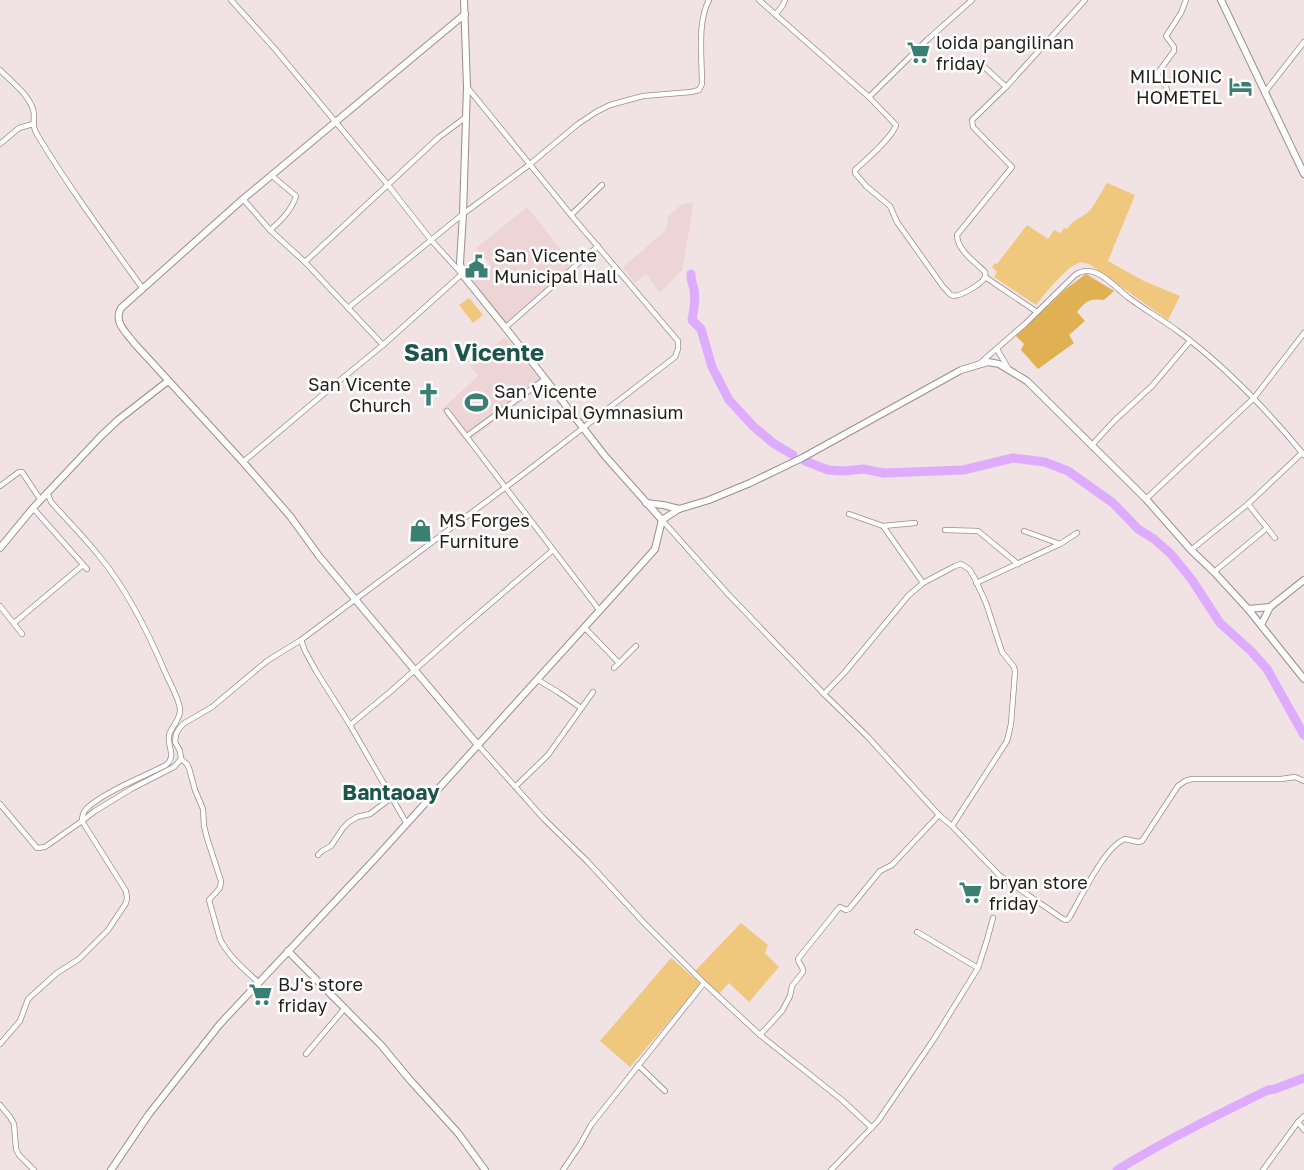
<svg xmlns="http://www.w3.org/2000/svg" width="1304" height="1170" font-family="'Golos Text',sans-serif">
  <rect width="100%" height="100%" fill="#f1e3e3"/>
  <!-- built -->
  <g fill="#edd5d6">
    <polygon points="693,202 690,226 682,270 660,293 646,274 635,283 623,267 666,230 668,216 672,212 681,205"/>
    <polygon points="527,207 573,265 505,324 473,282 491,266 476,248"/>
    <polygon points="505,337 544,384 466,443 441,410 478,376 470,366"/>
  </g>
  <!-- green -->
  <g fill="#f0c87d">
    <path d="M1107 183 1135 195 1108 261 1144 281 1180 296 1168 320 1089 264C1085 263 1082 262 1079 263 1068 265 1044 295 1036 305L994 277 997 272 992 267 995 263 997 264 1027 225 1048 239 1054 230 1061 233 1064 228 1067 229C1074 219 1079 219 1087 213 1094 208 1102 190 1107 183Z"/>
    <polygon points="469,298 483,315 473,323 459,305"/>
    <polygon points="741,923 768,945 765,953 779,967 749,1002 729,983 719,994 695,971"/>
    <polygon points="671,958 701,984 630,1067 600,1041"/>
  </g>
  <!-- forest -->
  <path fill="#e0b152" d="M1086 274 1114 291 1104 300C1089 298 1086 301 1077 312L1085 321 1069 335 1074 343 1038 369 1021 350 1024 344 1016 336 1067 288Z"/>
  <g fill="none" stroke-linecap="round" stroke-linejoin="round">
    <!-- river -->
    <g stroke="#deacfe" stroke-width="9">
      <path d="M691 274C691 282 692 282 694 289 696 299 694 310 692 320L701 329 712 367 729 400 754 427 773 443 793 455"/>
      <polyline points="805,461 828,470 845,471 863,469 884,473 963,470 1013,458 1045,462 1068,471 1113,503 1138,529 1154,539 1171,554 1192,580 1220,623 1251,651 1267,669 1304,735"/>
      <path d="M1117 1170C1166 1140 1217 1115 1268 1090L1275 1089 1304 1078"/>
    </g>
    <defs>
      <g id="street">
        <polyline points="231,0 275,49 388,185 431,240 462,274 383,345 333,386 243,462"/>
        <path d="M759 0 869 97 896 125C892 138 866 160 855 170V173L866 186 890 206 897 222 944 288C946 289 950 295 951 295 958 299 983 283 985 277 986 276 985 274 985 272 975 262 957 250 957 235L1012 167 973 127 972 120 1006 87 1085 0"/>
        <polyline points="776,14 783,5 785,0"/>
        <polyline points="979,62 1006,87"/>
        <path d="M0 70C11 81 28 94 33 109 36 119 30 124 38 136 70 189 107 239 143 289"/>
        <polyline points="1265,92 1304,42"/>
        <polyline points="869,97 927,40 972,0"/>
        <path d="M1165 101C1171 81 1162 88 1157 74L1174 51V47L1166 36 1181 13 1186 0"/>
        <polyline points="0,144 19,128 33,124"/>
        <polyline points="243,199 270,230 305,262 383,345"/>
        <polyline points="571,215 602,185"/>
        <path d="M270 230C281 221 292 210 296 196L271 175"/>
        <polyline points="305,262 438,138 466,117"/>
        <polyline points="985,277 1037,312"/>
        <path d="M348 308 463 214 529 165 578 124 596 112 610 105 643 96 691 92 699 90 702 84C702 58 697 22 709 0"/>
        <polyline points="505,328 598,246"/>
        <polyline points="997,349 1008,368"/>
        <path d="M979 364 1025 324 1075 275C1095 261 1114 287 1129 298 1145 310 1163 320 1179 332 1226 367 1267 410 1304 455"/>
        <polyline points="447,411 600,611"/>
        <polyline points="467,436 545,379"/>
        <polyline points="1092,445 1115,420 1152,386 1190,341"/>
        <polyline points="0,486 19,472 22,472 40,499"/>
        <path d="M47 492 51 502C67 520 85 538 100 557 128 591 148 632 165 672 169 682 180 700 180 710 180 720 172 726 169 735 167 747 177 756 166 765 143 777 106 791 87 808 83 812 82 816 82 821"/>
        <polyline points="1146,499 1254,398 1304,333"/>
        <polyline points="1248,504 1275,538"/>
        <polyline points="33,508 87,569"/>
        <polyline points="849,514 883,526 915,523"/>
        <path d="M662 520 728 594 824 694 867 736 939 815 952 826 999 875 1063 919 1067 920 1069 918C1081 898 1104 847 1125 839L1138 842 1142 841 1178 786 1185 781 1192 779H1281L1295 777 1304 781"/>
        <polyline points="883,526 923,583"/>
        <polyline points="945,530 978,531 1018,564"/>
        <polyline points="1024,531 1060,544"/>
        <polyline points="1191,550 1248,504 1302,453"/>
        <polyline points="1214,572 1267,528"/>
        <polyline points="976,583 1060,544 1077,533"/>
        <polyline points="0,606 22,634"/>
        <polyline points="14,623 83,565"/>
        <polyline points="585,628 619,663"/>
        <polyline points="301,640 305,651 316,671 350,725 407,824"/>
        <polyline points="614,668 636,646"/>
        <polyline points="538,680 558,692 581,708"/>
        <polyline points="824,694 845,672 908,596 923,583 955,566 961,564 969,569 974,577 986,603 1002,652 1014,667 1015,672 1011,724 1007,741 952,826"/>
        <polyline points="350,725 390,692 462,628 553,550"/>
        <polyline points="478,745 544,819 587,861 645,924 704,983 760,1035 842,1100 872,1128"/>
        <path d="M181 759 187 764 189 768 195 790 203 809 204 826 207 838 221 881 220 888 209 900 220 939C228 956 245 970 258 982"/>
        <polyline points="516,786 548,755 593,692"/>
        <polyline points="0,804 37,848 45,847 82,821 126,891 127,898 126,903 108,930 79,959 57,973 28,999 20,1021 0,1044"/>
        <polyline points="82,821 95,811 131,789 174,767 181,759 180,751 175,742 176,734 179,729 183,724 212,707 267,661 301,640 526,472 675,357 678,349 678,341 571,215 467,87"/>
        <polyline points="318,855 322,851 331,846 343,828 349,822 357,817 370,814 391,798"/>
        <polyline points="917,932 978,968"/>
        <path d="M760 1035 782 1011 790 996 792 986 803 972C804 966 798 964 798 959L838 909 840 907 846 910 849 909 880 871 892 865 939 815"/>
        <polyline points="306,1054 345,1008"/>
        <polyline points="638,1065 665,1091"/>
        <polyline points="0,1105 10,1117 14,1124 16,1149 19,1155 34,1170"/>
        <polyline points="1298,1122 1304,1130"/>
        <polyline points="563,1170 580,1145 591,1125 704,983"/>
        <polyline points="831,1170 878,1121 934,1039 978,968 987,940 993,918"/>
        <polyline points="1263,1170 1298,1122 1304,1116"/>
      </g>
      <g id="secondary">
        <polyline points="464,0 467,87 463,214 460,263 462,274 508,331 605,456 662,520"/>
        <polyline points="1221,0 1304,174"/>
        <path d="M465 14 243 199 121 308C113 322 126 332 134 343L243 462 290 516 319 556 380 629 478 745"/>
        <polyline points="646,503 663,505 679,509"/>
        <polyline points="0,548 33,508 101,436 118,420 168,381"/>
        <polyline points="1248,609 1270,607"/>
        <polyline points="1261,625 1270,607 1304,580"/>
        <polyline points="288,951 381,1045 410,1080 458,1133 485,1170"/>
        <polyline points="111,1170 149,1114 220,1024 373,861 648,557 655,549 662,520 679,509 709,500 750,483 802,458 961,370 988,362 999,364 1027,381 1146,499 1191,550 1214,572 1248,609 1304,679"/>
      </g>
    </defs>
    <!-- street casing -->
    <use href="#street" stroke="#9b8d8e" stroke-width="6"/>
    <!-- secondary casing -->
    <use href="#secondary" stroke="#9b8d8e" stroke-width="8"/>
    <!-- street -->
    <use href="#street" stroke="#fff" stroke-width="4.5"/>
    <!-- secondary -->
    <use href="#secondary" stroke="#fff" stroke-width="6"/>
  </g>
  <!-- icons -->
  <defs>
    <symbol id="supermarket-bare" viewBox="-9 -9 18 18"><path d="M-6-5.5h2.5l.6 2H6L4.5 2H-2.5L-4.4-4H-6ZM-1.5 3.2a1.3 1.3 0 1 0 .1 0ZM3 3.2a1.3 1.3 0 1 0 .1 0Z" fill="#3b7f73" stroke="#fff" stroke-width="2.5" paint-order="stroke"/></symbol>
    <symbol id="hotel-bare" viewBox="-9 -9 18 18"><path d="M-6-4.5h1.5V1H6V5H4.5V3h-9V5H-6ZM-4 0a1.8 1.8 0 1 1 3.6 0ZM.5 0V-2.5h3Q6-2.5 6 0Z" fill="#3b7f73" stroke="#fff" stroke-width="2.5" paint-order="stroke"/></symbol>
    <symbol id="civic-bare" viewBox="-9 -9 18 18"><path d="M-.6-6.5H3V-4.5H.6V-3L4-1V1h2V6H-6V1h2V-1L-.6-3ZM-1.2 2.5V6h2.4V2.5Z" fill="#3b7f73" stroke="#fff" stroke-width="2.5" paint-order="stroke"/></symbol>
    <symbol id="church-bare" viewBox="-9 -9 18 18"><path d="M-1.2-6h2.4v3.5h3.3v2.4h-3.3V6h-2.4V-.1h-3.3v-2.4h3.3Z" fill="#3b7f73" stroke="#fff" stroke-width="2.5" paint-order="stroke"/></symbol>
    <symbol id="stadium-bare" viewBox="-9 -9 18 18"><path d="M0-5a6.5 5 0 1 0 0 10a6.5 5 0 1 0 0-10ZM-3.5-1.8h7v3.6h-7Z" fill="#3b7f73" stroke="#fff" stroke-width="2.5" paint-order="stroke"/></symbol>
    <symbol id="shop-bare" viewBox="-9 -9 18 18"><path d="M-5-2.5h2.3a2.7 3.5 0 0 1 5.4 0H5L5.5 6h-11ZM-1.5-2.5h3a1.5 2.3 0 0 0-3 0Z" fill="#3b7f73" stroke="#fff" stroke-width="2.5" paint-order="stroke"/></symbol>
  </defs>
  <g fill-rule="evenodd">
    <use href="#supermarket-bare" x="902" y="36" width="33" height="33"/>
    <use href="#hotel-bare" x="1224" y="70" width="33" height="33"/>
    <use href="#civic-bare" x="460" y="250" width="33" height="33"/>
    <use href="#church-bare" x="412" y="378" width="33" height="33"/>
    <use href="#stadium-bare" x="460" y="386" width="33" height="33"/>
    <use href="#shop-bare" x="404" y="514" width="33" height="33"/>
    <use href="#supermarket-bare" x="954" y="876" width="33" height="33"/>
    <use href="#supermarket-bare" x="244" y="978" width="33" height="33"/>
  </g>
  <g text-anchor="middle" stroke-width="5" stroke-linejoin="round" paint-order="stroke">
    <!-- poi labels -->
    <g font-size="18" fill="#231e1e" stroke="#fff" text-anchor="start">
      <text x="936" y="49">loida pangilinan<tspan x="936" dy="21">friday</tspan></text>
      <text x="1222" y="83" text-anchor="end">MILLIONIC<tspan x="1222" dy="21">HOMETEL</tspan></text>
      <text x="494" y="262">San Vicente<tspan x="494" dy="21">Municipal Hall</tspan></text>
      <text x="411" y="391" text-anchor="end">San Vicente<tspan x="411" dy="21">Church</tspan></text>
      <text x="494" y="398">San Vicente<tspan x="494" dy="21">Municipal Gymnasium</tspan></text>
      <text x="439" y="527">MS Forges<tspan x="439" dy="21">Furniture</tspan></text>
      <text x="989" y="889">bryan store<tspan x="989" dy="21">friday</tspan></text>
      <text x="278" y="991">BJ's store<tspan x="278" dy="21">friday</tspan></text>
    </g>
    <!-- quarter labels -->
    <g font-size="21" font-weight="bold" fill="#1d554b" stroke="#fff">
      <text x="391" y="800">Bantaoay</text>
    </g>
    <!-- district labels -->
    <g font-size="24" font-weight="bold" fill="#1d554b" stroke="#fff">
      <text x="474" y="361">San Vicente</text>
    </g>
  </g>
</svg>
